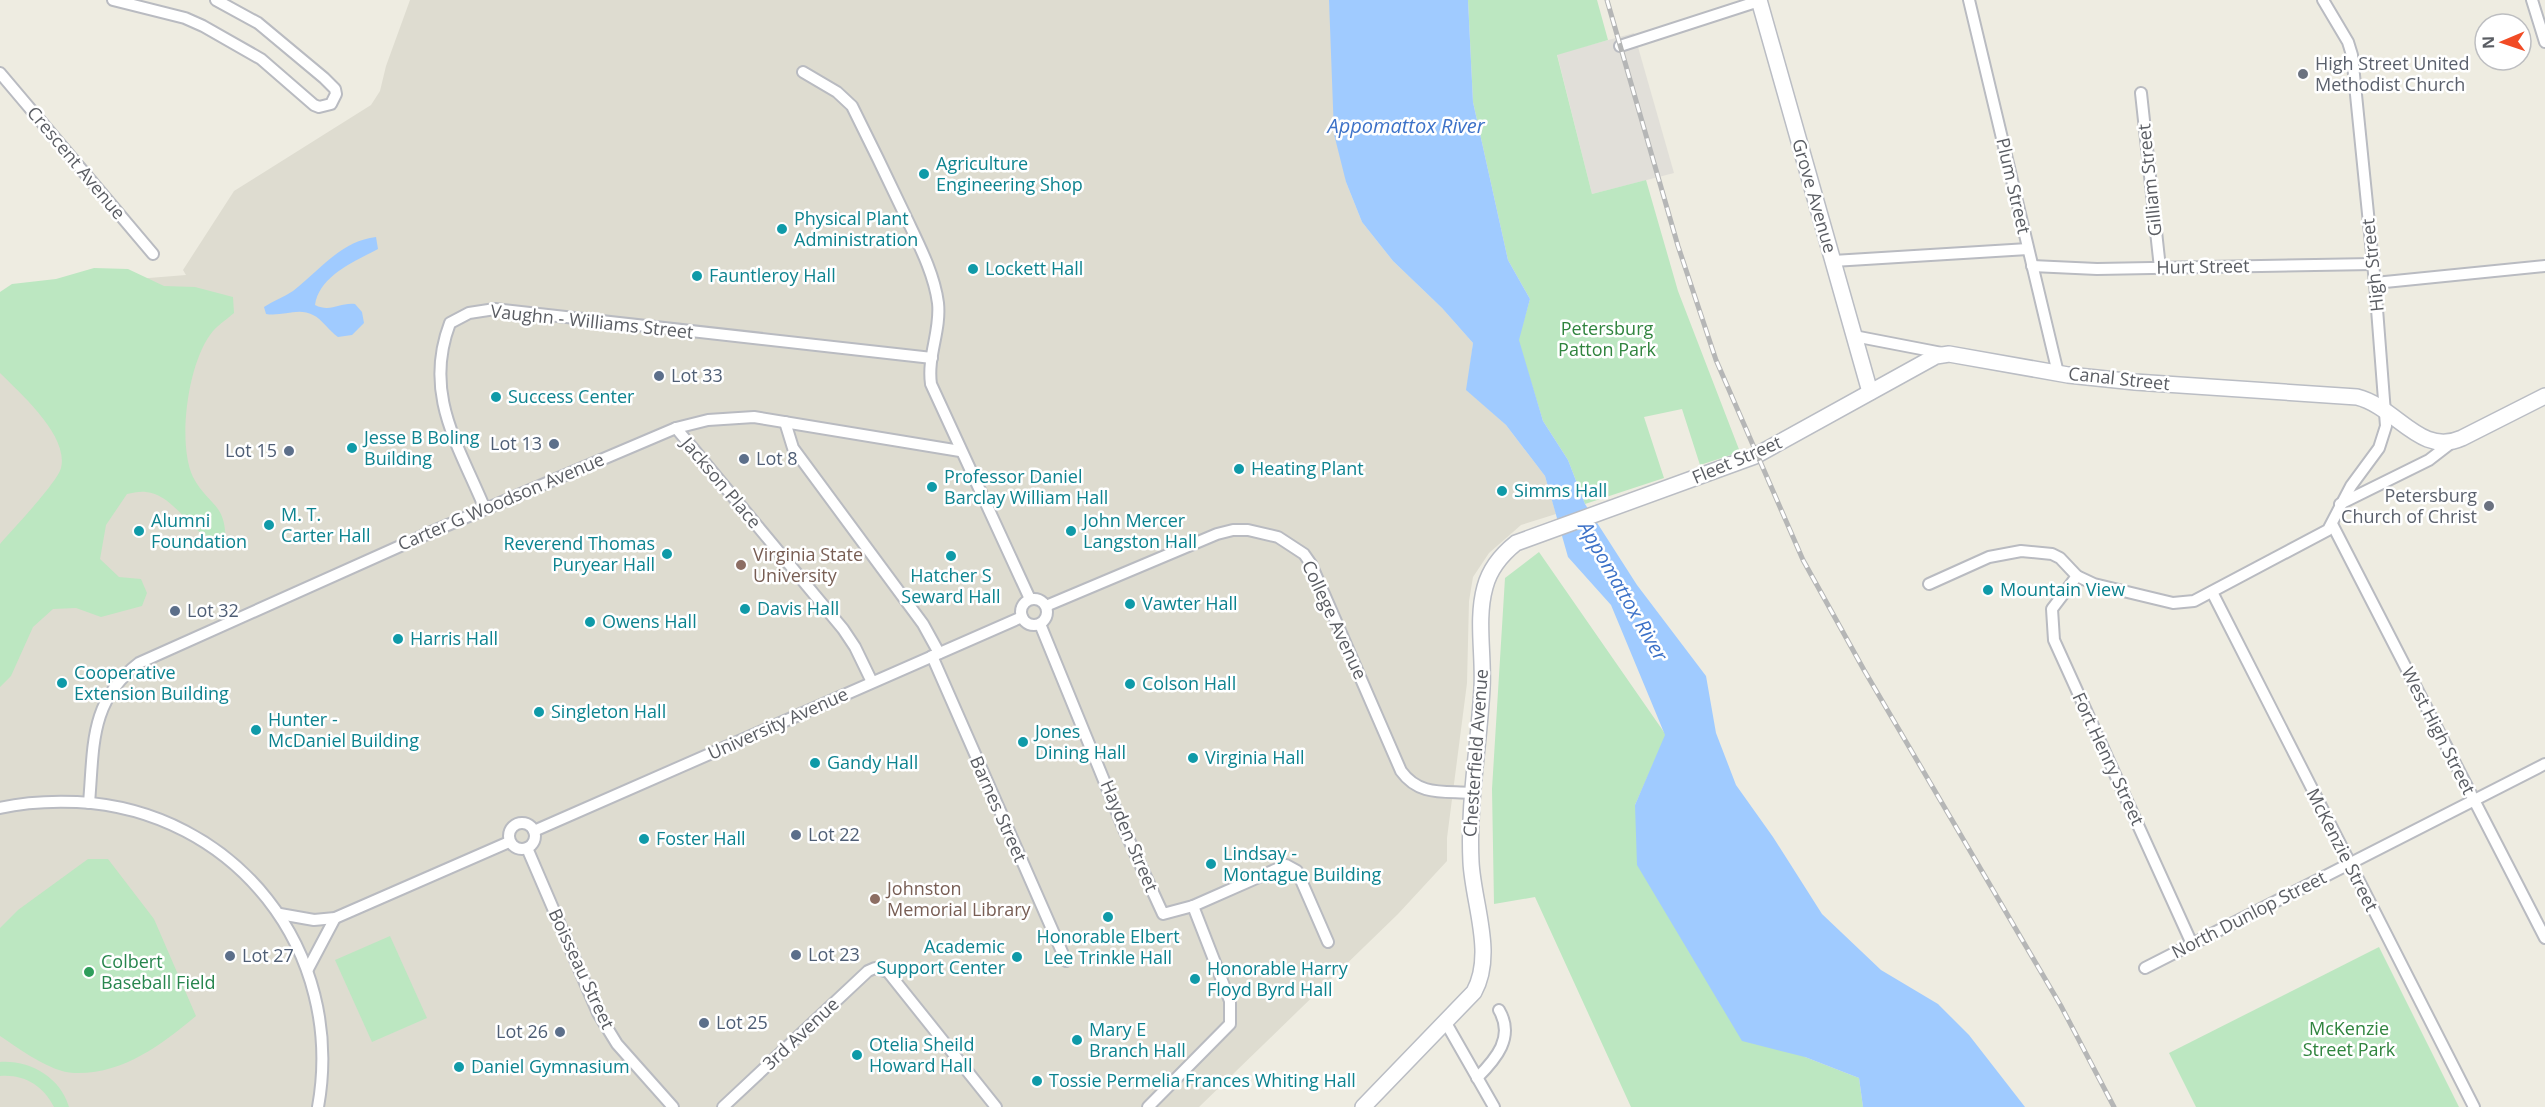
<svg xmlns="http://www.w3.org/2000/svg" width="2545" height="1107" font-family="'Open Sans',sans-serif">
  <rect width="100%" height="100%" fill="#eeece1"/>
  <!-- industrial -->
  <polygon fill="#e1dfd9" points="1634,33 1674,173 1592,194 1557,54"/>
  <!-- education -->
  <polygon fill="#dedcd0" points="410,0 1329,0 1346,182 1362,222 1393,261 1442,308 1473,343 1467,390 1506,425 1545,476 1556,514 1521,525 1489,553 1473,577 1469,601 1467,683 1447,838 1447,861 1398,914 1199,1107 0,1107 0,353 124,280 186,275 183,270 234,191 371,105 380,91 386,66"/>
  <!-- green -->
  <g fill="#bce7c1">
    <polygon points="1468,0 1597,0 1608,40 1557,55 1592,194 1646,180 1678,291 1740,452 1700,465 1682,409 1644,417 1664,478 1585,504 1568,460 1543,421 1518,340 1530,299 1508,260 1473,102"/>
    <path d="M94 268 128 269 164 286 195 287 233 297 234 313C226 320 216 326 210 335 188 365 177 443 193 477 208 506 228 503 225 545 193 540 177 495 146 492 140 491 133 493 127 494L106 525 100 559 119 577 141 579 147 593 142 606 101 617 76 608 53 609 33 627 11 676 0 687V544C12 530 57 483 61 468 69 436 21 394 0 373V292L12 284 56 279Z"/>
    <polygon points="1539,552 1666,735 1635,805 1805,1057 1859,1078 1863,1107 1631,1107 1535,897 1494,904 1492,789 1505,578"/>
    <path d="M88 859H108L154 919 196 1016C161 1045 122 1075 74 1073 50 1072 20 1049 0 1036V928L18 910Z"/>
    <polygon points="390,936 427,1018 372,1042 335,960"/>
    <polygon points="2379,947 2459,1107 2196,1107 2169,1053"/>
    <path d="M0 1062C30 1060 60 1077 69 1107H54C43 1086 25 1074 0 1076Z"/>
  </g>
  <!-- water -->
  <g fill="#a0cbff">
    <polygon points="1329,0 1468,0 1473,102 1508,260 1530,299 1519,340 1543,421 1568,460 1585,504 1637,585 1706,676 1716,733 1736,785 1773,837 1822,914 1881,970 1938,1004 1969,1035 2025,1107 1863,1107 1859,1078 1805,1057 1742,1041 1637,865 1635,805 1665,735 1611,605 1568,557 1545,476 1506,425 1466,390 1473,343 1442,308 1393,261 1362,222 1346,182 1334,134"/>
    <path d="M376 237 378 249C355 261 319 276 315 305 331 313 340 302 355 304L362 312 364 323 352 335 338 337C329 331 322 319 313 315 298 307 282 317 266 314L264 307C273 301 284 297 293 291 320 270 341 241 376 237Z"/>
  </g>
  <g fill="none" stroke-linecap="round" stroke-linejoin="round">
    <defs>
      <g id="street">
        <polyline points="113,0 185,18 203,26 261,59 314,105 319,107 331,104 336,94 335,89 324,78 258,23 216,0"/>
        <polyline points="1969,0 2058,373"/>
        <polyline points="2532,0 2545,42"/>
        <polyline points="1620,46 1759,1"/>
        <path d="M803 72 837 92 852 106C870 142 887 177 904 213 917 241 934 272 938 303 941 331 927 356 931 384L1030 599"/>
        <polyline points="0,73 153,254"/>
        <polyline points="2141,93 2160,268"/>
        <polyline points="1833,261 2028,249"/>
        <polyline points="2032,266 2097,269 2373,264"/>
        <polyline points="2375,283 2545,266"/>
        <polyline points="1854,336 1942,353"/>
        <polyline points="785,422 793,448 923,624 939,653"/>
        <polyline points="676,428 843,629 855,647 872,682"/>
        <polyline points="2340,504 2429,460 2451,443"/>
        <path d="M485 509C458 444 423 394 450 323L469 313 495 309 932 358"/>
        <polyline points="2332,524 2545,938"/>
        <polyline points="2077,576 2052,609 2054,640 2192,944"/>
        <polyline points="1929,584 1989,557 2021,551 2052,554 2060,558 2077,576 2094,584 2173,603 2194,601 2328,530 2351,486 2379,448 2386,426 2375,283 2352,55 2348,42 2323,0"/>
        <polyline points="2212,592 2474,1107"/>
        <circle cx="1034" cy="612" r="13"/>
        <path d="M1046 606 1217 534 1233 530H1248L1278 537 1304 554 1311 564 1401 771C1419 796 1443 791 1471 793"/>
        <polyline points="1040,624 1123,827 1163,914 1193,906 1286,865 1297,871 1328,942"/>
        <polyline points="932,656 1066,961"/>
        <path d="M89 803C94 746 89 701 139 663L436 530 676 428 708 420 754 417 960 451"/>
        <path d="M0 808C25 802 52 801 77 802 235 810 346 951 318 1107"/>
        <circle cx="522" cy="836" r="13"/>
        <polyline points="534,831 1022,617"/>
        <polyline points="527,848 598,1013 617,1044 673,1107"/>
        <polyline points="280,914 314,920 335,918 509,842"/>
        <polyline points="2145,968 2545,764"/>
        <polyline points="308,969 335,918"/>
        <polyline points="1446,1023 1494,1107"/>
        <path d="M1477 1078C1496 1059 1515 1037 1499 1010"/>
        <polyline points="723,1107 868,971 875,968 888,972 996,1107"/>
        <polyline points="1148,1107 1230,1024 1230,1001 1193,906"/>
      </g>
      <g id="secondary">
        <polyline points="1759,0 1870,392"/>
        <path d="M1363 1107 1474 992C1495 954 1473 903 1471 862 1468 803 1479 746 1482 688 1484 656 1476 619 1485 587 1490 568 1501 555 1516 543L1755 456 1936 356 1949 354 2068 375 2135 382 2357 397C2397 407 2420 457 2462 438L2545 396"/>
      </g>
    </defs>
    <!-- street casing -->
    <use href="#street" stroke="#b9bbc1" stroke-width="14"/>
    <!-- secondary casing -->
    <use href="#secondary" stroke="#babdc4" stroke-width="18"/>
    <!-- street -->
    <use href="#street" stroke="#fff" stroke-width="10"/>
    <!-- secondary -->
    <use href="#secondary" stroke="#fff" stroke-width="15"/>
    <defs>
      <polyline id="rail" points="1607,0 1678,246 1716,360 1803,560 1864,670 2061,1006 2114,1107"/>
    </defs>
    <!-- rail casing -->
    <use href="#rail" stroke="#b5b6b6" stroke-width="5"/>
    <!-- rail -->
    <use href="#rail" stroke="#fff" stroke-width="3" stroke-dasharray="9" stroke-linecap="butt"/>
  </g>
  <!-- markers -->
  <g fill="#6b7280" stroke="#fff" stroke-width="2">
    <circle cx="2303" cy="74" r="6"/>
    <circle cx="2489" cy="506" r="6"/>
  </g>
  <g fill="#0f9aa8" stroke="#fff" stroke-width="2">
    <circle cx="924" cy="174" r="6"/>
    <circle cx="782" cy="229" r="6"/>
    <circle cx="973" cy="269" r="6"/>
    <circle cx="697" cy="276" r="6"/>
    <circle cx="496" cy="397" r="6"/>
    <circle cx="352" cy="448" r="6"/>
    <circle cx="1239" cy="469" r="6"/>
    <circle cx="932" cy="487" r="6"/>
    <circle cx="1502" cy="491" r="6"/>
    <circle cx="269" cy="525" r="6"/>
    <circle cx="139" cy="531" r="6"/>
    <circle cx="1071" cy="531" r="6"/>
    <circle cx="667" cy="554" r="6"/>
    <circle cx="951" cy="556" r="6"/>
    <circle cx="1988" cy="590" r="6"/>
    <circle cx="1130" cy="604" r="6"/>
    <circle cx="745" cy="609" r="6"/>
    <circle cx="590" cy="622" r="6"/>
    <circle cx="398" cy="639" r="6"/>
    <circle cx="62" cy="683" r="6"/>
    <circle cx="1130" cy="684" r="6"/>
    <circle cx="539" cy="712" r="6"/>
    <circle cx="256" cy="730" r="6"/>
    <circle cx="1023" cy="742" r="6"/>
    <circle cx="1193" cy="758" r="6"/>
    <circle cx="815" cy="763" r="6"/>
    <circle cx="644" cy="839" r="6"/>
    <circle cx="1211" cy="864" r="6"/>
    <circle cx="1108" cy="917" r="6"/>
    <circle cx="1017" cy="957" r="6"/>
    <circle cx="1195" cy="979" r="6"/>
    <circle cx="1077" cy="1040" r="6"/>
    <circle cx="857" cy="1055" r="6"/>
    <circle cx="459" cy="1067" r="6"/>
    <circle cx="1037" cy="1081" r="6"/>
  </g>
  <g fill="#5c6f8a" stroke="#fff" stroke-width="2">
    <circle cx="659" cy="376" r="6"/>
    <circle cx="554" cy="444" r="6"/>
    <circle cx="289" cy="451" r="6"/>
    <circle cx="744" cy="459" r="6"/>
    <circle cx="175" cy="611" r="6"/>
    <circle cx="796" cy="835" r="6"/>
    <circle cx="796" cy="955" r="6"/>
    <circle cx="230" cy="956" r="6"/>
    <circle cx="704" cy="1023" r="6"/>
    <circle cx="560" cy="1032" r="6"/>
  </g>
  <g fill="#8d6e63" stroke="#fff" stroke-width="2">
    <circle cx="741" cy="565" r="6"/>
    <circle cx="875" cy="899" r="6"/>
  </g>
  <circle fill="#2e9e5b" stroke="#fff" stroke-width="2" cx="89" cy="972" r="6"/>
  <g text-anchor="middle" stroke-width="5" stroke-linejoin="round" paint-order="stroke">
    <!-- worship labels -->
    <g font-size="18" fill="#5b616d" stroke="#fff" text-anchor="start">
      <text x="2315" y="70">High Street United<tspan x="2315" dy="21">Methodist Church</tspan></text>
      <text x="2477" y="502" text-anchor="end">Petersburg<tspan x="2477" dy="21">Church of Christ</tspan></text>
    </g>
    <!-- street labels -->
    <g font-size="18" fill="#5a5d63" stroke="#fff">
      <text transform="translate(76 163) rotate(50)" y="6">Crescent Avenue</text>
      <text transform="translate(2150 180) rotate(-96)" y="6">Gilliam Street</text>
      <text transform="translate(2013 186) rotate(77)" y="6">Plum Street</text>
      <text transform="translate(1814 196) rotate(74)" y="6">Grove Avenue</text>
      <text transform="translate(2373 265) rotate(-96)" y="6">High Street</text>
      <text transform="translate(2203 267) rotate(-1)" y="6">Hurt Street</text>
      <text transform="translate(592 322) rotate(6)" y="6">Vaughn - Williams Street</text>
      <text transform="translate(2119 379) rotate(6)" y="6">Canal Street</text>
      <text transform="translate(1737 460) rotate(-23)" y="6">Fleet Street</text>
      <text transform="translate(721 483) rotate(50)" y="6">Jackson Place</text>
      <text transform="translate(501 502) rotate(-23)" y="6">Carter G Woodson Avenue</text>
      <text transform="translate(1334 620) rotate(65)" y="6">College Avenue</text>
      <text transform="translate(778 724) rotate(-24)" y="6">University Avenue</text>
      <text transform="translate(2438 731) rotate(63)" y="6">West High Street</text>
      <text transform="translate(1476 753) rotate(-86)" y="6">Chesterfield Avenue</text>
      <text transform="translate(2108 759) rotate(65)" y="6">Fort Henry Street</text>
      <text transform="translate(998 809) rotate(66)" y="6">Barnes Street</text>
      <text transform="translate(1129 836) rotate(67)" y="6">Hayden Street</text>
      <text transform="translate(2342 850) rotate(63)" y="6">McKenzie Street</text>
      <text transform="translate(2249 915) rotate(-27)" y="6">North Dunlop Street</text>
      <text transform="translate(581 969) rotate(65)" y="6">Boisseau Street</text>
      <text transform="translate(801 1034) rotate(-43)" y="6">3rd Avenue</text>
    </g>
    <!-- culture labels -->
    <g font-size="18" fill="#0d838f" stroke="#fff" text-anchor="start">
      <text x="936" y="170">Agriculture<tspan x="936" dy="21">Engineering Shop</tspan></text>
      <text x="794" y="225">Physical Plant<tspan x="794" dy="21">Administration</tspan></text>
      <text x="985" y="275">Lockett Hall</text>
      <text x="709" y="282">Fauntleroy Hall</text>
      <text x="508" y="403">Success Center</text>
      <text x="364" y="444">Jesse B Boling<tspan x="364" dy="21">Building</tspan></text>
      <text x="1251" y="475">Heating Plant</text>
      <text x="944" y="483">Professor Daniel<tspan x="944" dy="21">Barclay William Hall</tspan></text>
      <text x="1514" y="497">Simms Hall</text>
      <text x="281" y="521">M. T.<tspan x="281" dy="21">Carter Hall</tspan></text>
      <text x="151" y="527">Alumni<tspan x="151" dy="21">Foundation</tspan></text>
      <text x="1083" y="527">John Mercer<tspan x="1083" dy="21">Langston Hall</tspan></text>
      <text x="655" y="550" text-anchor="end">Reverend Thomas<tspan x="655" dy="21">Puryear Hall</tspan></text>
      <text x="951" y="582" text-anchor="middle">Hatcher S<tspan x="951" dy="21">Seward Hall</tspan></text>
      <text x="2000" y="596">Mountain View</text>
      <text x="1142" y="610">Vawter Hall</text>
      <text x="757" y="615">Davis Hall</text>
      <text x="602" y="628">Owens Hall</text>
      <text x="410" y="645">Harris Hall</text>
      <text x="74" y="679">Cooperative<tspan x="74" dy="21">Extension Building</tspan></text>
      <text x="1142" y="690">Colson Hall</text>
      <text x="551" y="718">Singleton Hall</text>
      <text x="268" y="726">Hunter -<tspan x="268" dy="21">McDaniel Building</tspan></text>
      <text x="1035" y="738">Jones<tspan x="1035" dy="21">Dining Hall</tspan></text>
      <text x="1205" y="764">Virginia Hall</text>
      <text x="827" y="769">Gandy Hall</text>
      <text x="656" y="845">Foster Hall</text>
      <text x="1223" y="860">Lindsay -<tspan x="1223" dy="21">Montague Building</tspan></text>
      <text x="1108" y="943" text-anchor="middle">Honorable Elbert<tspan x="1108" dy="21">Lee Trinkle Hall</tspan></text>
      <text x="1005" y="953" text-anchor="end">Academic<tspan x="1005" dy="21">Support Center</tspan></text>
      <text x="1207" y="975">Honorable Harry<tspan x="1207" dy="21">Floyd Byrd Hall</tspan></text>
      <text x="1089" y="1036">Mary E<tspan x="1089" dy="21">Branch Hall</tspan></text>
      <text x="869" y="1051">Otelia Sheild<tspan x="869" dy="21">Howard Hall</tspan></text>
      <text x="471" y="1073">Daniel Gymnasium</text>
      <text x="1049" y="1087">Tossie Permelia Frances Whiting Hall</text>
    </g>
    <!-- park labels -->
    <g font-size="18" fill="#30843e" stroke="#fff">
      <text x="1607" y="335">Petersburg<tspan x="1607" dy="21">Patton Park</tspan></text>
      <text x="2349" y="1035">McKenzie<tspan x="2349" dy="21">Street Park</tspan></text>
    </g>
    <!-- service labels -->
    <g font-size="18" fill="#4e5e75" stroke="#fff" text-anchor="start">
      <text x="671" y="382">Lot 33</text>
      <text x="542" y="450" text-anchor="end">Lot 13</text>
      <text x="277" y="457" text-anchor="end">Lot 15</text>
      <text x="756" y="465">Lot 8</text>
      <text x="187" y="617">Lot 32</text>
      <text x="808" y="841">Lot 22</text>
      <text x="808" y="961">Lot 23</text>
      <text x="242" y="962">Lot 27</text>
      <text x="716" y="1029">Lot 25</text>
      <text x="548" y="1038" text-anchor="end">Lot 26</text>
    </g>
    <!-- education labels -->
    <g font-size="18" fill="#785e54" stroke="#fff" text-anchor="start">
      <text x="753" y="561">Virginia State<tspan x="753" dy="21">University</tspan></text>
      <text x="887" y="895">Johnston<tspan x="887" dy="21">Memorial Library</tspan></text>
    </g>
    <!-- leisure labels -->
    <g font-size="18" fill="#27864d" stroke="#fff" text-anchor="start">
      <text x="101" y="968">Colbert<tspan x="101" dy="21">Baseball Field</tspan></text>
    </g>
    <!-- water labels -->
    <g font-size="20" font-style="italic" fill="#3d72c8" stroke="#fff">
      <text x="1406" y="133">Appomattox River</text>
      <text transform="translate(1623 591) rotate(60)" y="7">Appomattox River</text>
    </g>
  </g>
  <!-- north arrow -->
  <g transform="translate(2503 42) rotate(268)"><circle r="28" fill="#ffffff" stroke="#bdbec1" stroke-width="1.5"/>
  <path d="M0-4.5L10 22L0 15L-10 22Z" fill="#f14b25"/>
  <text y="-9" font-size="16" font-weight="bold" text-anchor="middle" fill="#5a5d63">N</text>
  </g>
</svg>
